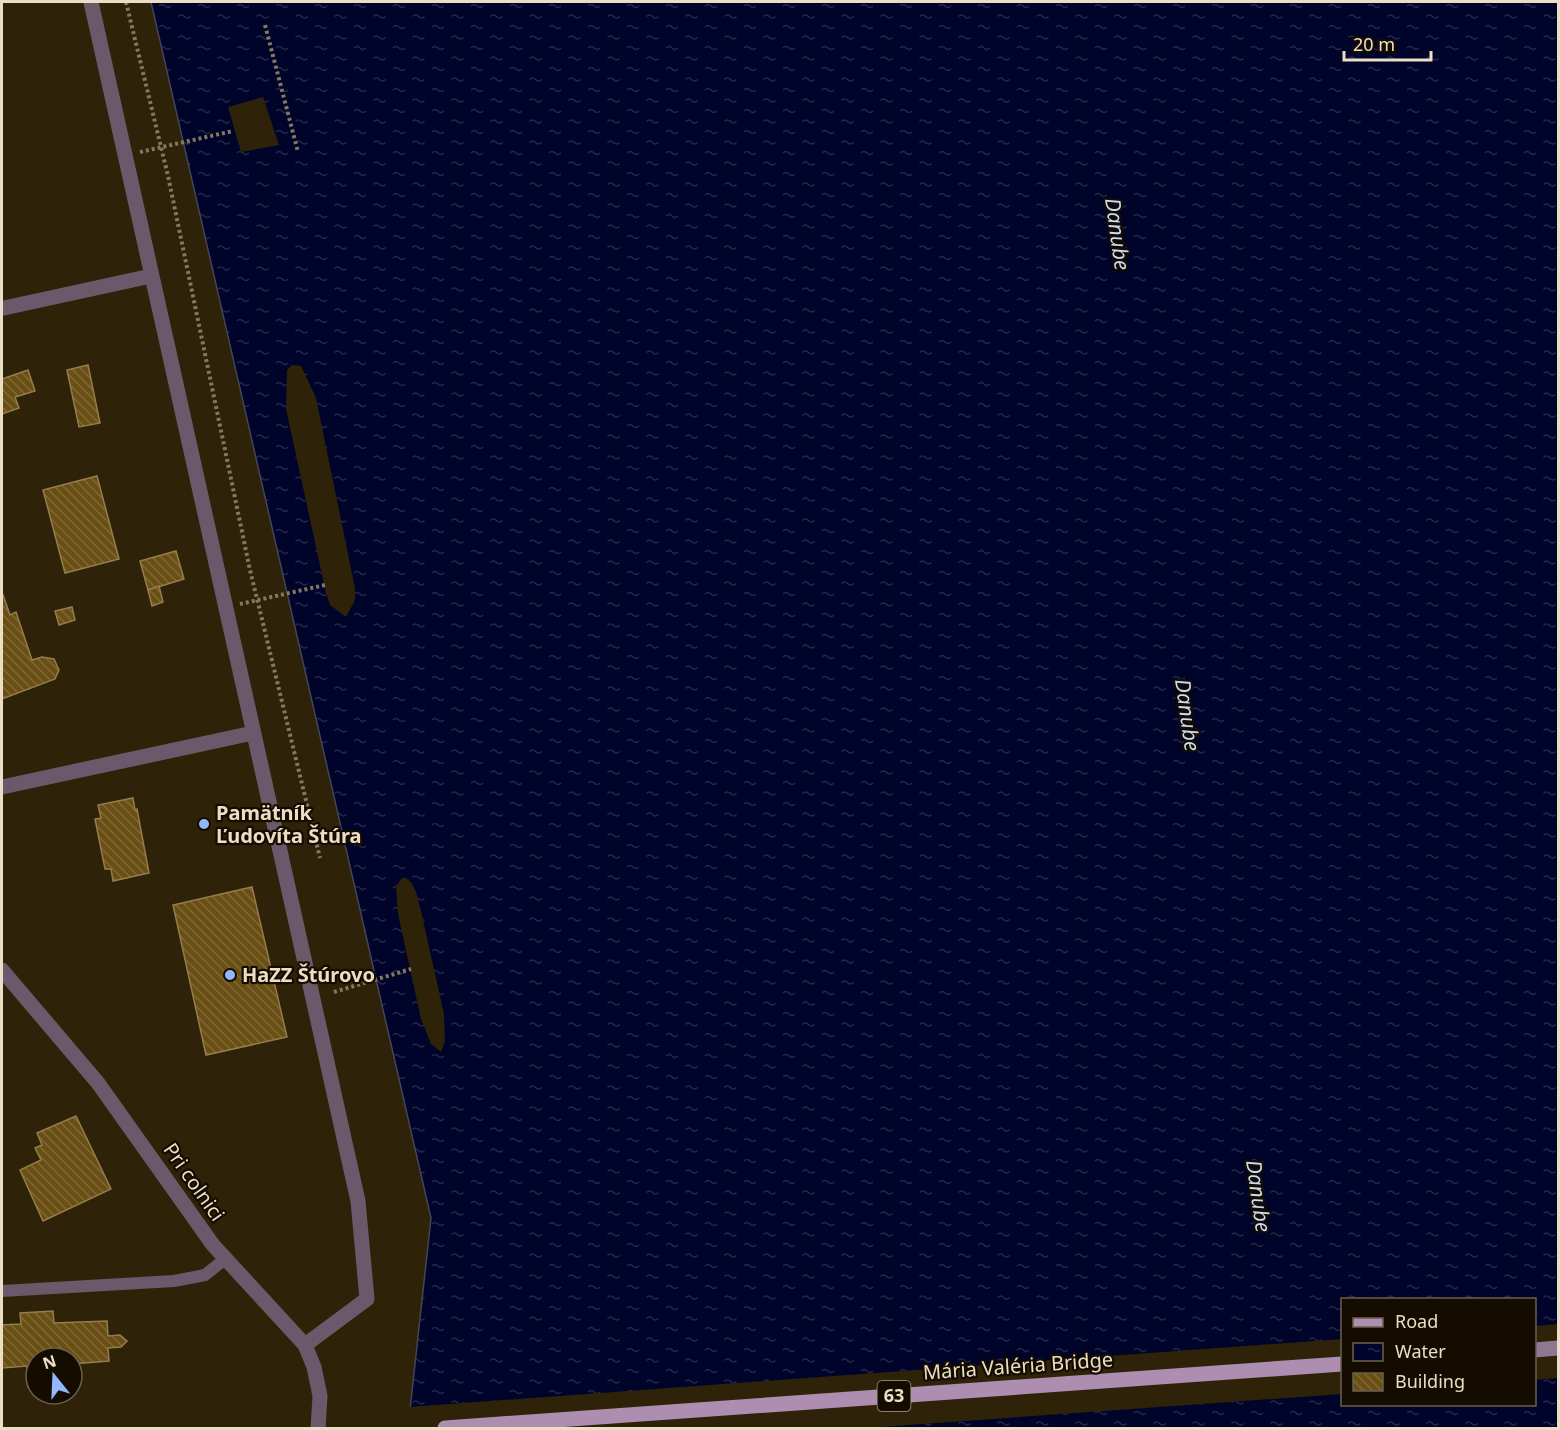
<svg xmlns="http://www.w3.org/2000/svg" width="1560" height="1430" font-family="'Noto Sans',sans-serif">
  <defs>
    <pattern id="water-ripples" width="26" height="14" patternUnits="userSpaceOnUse" patternTransform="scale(1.5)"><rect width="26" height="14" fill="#00042a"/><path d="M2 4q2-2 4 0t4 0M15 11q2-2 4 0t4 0" fill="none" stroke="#252847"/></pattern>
    <pattern id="building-back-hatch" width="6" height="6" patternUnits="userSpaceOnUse" patternTransform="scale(1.5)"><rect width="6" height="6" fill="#694f14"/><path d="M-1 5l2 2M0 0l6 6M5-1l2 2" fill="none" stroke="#7f6835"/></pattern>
  </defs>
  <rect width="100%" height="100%" fill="#2e2208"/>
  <!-- water -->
  <path fill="url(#water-ripples)" stroke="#464558" stroke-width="1.5" fill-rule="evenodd" d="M151 2H1558V1428H408L431 1218ZM1342 1300H1534V1404H1342Z"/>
  <!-- pier -->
  <g fill="#2e2208">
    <polygon points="263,97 279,145 241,152 228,107"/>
    <polygon points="292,365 301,366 316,398 355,588 355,600 346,617 330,605 326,593 286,409 287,370"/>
    <polygon points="402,878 406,878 411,882 416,892 421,911 444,1014 445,1041 441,1052 431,1044 421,1019 398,914 396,886"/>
    <polygon points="1558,1324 1558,1378 1534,1380 1535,1326"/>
    <polygon points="1342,1339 1342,1394 866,1428 405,1428 408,1407"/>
  </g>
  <!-- building -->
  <g fill="url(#building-back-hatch)" stroke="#967d4c" stroke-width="1.5">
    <polygon points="88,365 100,423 79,427 67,370"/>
    <polygon points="28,370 35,391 15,397 19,408 2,414 2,379"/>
    <polygon points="97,476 119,559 65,573 43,490"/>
    <polygon points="176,551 184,579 148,590 140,561"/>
    <polygon points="159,586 163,602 152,606 148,590"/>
    <polygon points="2,592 10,615 16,612 32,660 42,657 54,659 59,670 55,679 2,699"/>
    <polygon points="72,607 75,620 59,625 55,611"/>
    <polygon points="133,798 135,810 137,809 149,873 113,881 111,869 105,869 95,819 101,818 98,805"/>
    <polygon points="252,887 287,1037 206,1055 173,905"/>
    <polygon points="76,1116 111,1189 43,1221 20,1170 41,1160 35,1148 42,1145 37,1133"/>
    <polygon points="53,1311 54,1323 107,1321 108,1336 120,1335 127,1341 121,1347 108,1348 109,1361 72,1364 72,1358 36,1358 36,1385 31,1388 28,1387 27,1366 2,1368 2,1325 21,1324 20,1313"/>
  </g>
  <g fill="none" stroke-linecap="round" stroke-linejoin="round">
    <!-- path -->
    <g stroke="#85785f" stroke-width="4" stroke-dasharray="3 3" stroke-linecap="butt">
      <polyline points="126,2 168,176 250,570 320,858"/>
      <polyline points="265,25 298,152"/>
      <polyline points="334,992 411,969"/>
    </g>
    <!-- lane -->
    <polyline stroke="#69596a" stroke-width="12" points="2,1291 174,1281 205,1275 225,1259"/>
    <!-- street -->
    <g stroke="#69596a" stroke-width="15">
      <polyline points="91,2 358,1201 367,1299 305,1345"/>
      <polyline points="4,308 151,276"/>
      <polyline points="2,787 253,733"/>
      <polyline points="2,970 98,1083 213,1245 305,1345 314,1367 320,1396 318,1428"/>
    </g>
    <!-- secondary -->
    <polyline stroke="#8f7792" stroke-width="15" points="1534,1350 1558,1348"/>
    <!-- primary -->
    <polyline stroke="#ad8db0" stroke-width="15" points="445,1428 1342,1364"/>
    <!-- path-bridge -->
    <g stroke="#85785f" stroke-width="4" stroke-dasharray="3 3" stroke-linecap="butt">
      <polyline points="140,152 233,131"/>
      <polyline points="240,604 325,585"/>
    </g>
  </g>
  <!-- markers -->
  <g fill="#93b7fd" stroke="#150c00" stroke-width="2">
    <circle cx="204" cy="824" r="6"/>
    <circle cx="230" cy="975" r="6"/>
  </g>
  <g text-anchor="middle" stroke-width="4.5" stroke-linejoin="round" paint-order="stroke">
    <!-- shield labels -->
    <rect fill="#150c00" stroke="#ab9f8a" stroke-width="1.5" x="877.5" y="1381" width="33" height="30" rx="4.5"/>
    <g font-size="18" font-weight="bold" fill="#ebdec5">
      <text x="894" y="1402">63</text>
    </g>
    <!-- poi labels -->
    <g font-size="20" font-weight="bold" fill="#ebdec5" stroke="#150c00" text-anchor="start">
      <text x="216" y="820">Pamätník<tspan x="216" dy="23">Ľudovíta Štúra</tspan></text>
      <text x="242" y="982">HaZZ Štúrovo</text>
    </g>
    <!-- street labels -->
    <g font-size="20" fill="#ebdec5" stroke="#150c00">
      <text transform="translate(194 1182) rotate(55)" y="7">Pri colnici</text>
      <text transform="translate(1018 1366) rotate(-4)" y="7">Mária Valéria Bridge</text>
    </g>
    <!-- water labels -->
    <g font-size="21" font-style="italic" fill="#cadaf7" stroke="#150c00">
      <text transform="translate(1117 234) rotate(82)" y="7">Danube</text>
      <text transform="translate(1187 715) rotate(82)" y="7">Danube</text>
      <text transform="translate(1258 1196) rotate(82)" y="7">Danube</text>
    </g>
  </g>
  <!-- border -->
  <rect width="1560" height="1430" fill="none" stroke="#ebdec5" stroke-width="6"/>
  <!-- legend -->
  <rect x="1341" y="1298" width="195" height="108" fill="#150c00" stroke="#6b604f" stroke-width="1.5"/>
  <rect x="1353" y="1318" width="30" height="9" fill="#ad8db0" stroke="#6b604f" stroke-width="1.5"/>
  <text x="1395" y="1328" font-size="18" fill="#ebdec5">Road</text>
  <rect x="1353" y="1343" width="30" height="18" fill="url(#water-ripples)" stroke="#6b604f" stroke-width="1.5"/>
  <text x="1395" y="1358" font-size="18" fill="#ebdec5">Water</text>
  <rect x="1353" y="1373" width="30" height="18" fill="url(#building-back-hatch)" stroke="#6b604f" stroke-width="1.5"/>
  <text x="1395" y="1388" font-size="18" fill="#ebdec5">Building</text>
  <!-- north arrow -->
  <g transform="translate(54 1376) rotate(342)"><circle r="28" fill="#150c00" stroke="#6b604f" stroke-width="1.5"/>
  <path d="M0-4.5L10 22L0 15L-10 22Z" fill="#93b7fd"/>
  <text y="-9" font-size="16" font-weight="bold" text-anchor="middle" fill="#ebdec5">N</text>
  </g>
  <!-- scale -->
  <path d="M1344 51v9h87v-9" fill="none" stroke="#ebdec5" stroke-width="3"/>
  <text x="1353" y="51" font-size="18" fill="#ebdec5" stroke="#150c00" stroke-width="4.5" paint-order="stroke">20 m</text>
</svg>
